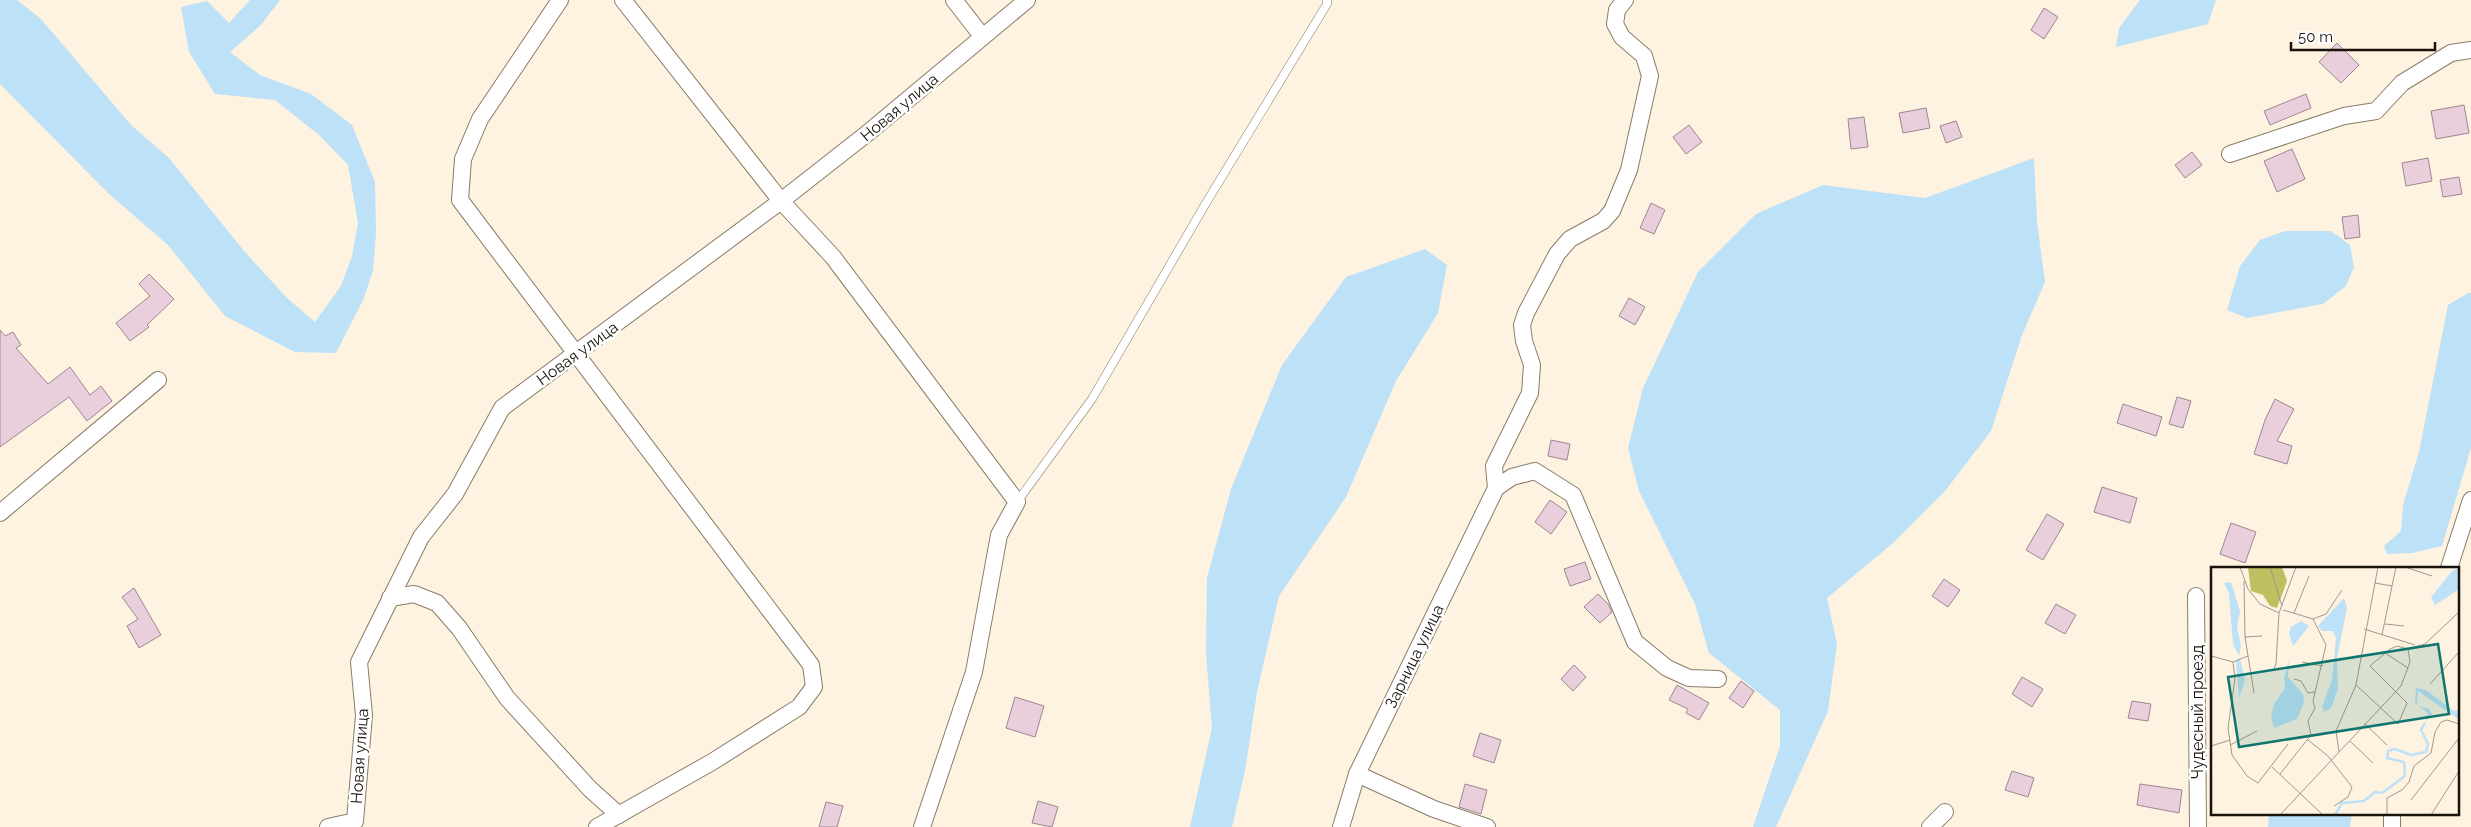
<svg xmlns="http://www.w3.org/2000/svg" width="2471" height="827" font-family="Raleway,sans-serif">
  <rect width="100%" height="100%" fill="#fef2e1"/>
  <!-- water -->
  <g fill="#bde1f7">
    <polygon points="0,0 17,0 41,19 131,125 169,158 244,251 286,297 315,322 341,286 352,256 358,223 348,165 319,135 275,100 215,94 189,52 181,7 207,1 229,23 250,0 280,0 261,25 230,52 260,75 311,94 352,125 375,182 376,234 373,271 363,300 336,353 295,352 225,316 168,245 109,194 0,84"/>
    <polygon points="2140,0 2216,0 2208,24 2116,47 2119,28"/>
    <polygon points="2034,158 2037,222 2045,282 2022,335 1991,431 1945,491 1893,543 1827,598 1837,644 1828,711 1776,827 1753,827 1780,746 1780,710 1709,653 1695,604 1639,491 1628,448 1643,388 1698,272 1756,214 1823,185 1925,198"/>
    <polygon points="2285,231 2331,231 2350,245 2354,267 2346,286 2323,304 2247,318 2227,310 2240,266 2260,240"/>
    <polygon points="1425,249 1447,265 1438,313 1396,381 1346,497 1279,596 1257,692 1245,771 1232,827 1190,827 1212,728 1206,653 1207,578 1231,489 1282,365 1346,277"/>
    <polygon points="2468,293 2471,293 2471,448 2442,546 2412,553 2387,554 2384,546 2401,531 2403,505 2419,452 2448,305"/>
    <polygon points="2269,813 2352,813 2350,827 2268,827"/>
  </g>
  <!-- building -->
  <g fill="#e8cfdb" stroke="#9e8691">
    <polygon points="2044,8 2058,17 2044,39 2031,30"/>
    <polygon points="2337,43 2359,65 2341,83 2319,62"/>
    <polygon points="2306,94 2311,108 2270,125 2264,111"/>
    <polygon points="2464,105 2469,133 2436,139 2431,111"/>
    <polygon points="1926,108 1930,128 1903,133 1899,113"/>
    <polygon points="1864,117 1868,147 1851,149 1848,119"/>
    <polygon points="1956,121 1962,137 1946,143 1940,126"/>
    <polygon points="1689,125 1702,142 1686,154 1673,137"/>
    <polygon points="2292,149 2305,179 2277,192 2264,161"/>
    <polygon points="2192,152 2202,165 2185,178 2175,165"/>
    <polygon points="2428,158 2432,181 2406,186 2402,163"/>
    <polygon points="2459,177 2462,194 2443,197 2440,180"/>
    <polygon points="1651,203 1665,210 1654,234 1640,228"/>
    <polygon points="2358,215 2360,237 2345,239 2342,217"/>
    <polygon points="149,274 174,299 147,325 149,327 130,341 116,323 150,296 139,284"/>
    <polygon points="1629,298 1645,307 1635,325 1619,316"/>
    <polygon points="0,330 5,336 13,332 21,345 16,348 48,384 70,367 90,395 101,386 112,401 87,421 69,397 0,447"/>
    <polygon points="2177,397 2191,401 2183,428 2169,424"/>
    <polygon points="2275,399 2294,409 2277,441 2292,446 2287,464 2254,454 2265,420"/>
    <polygon points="2123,404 2162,417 2156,436 2117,423"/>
    <polygon points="1551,440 1570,444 1567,460 1548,456"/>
    <polygon points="2102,487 2137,498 2130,523 2094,512"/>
    <polygon points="1550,500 1567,512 1551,534 1535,522"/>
    <polygon points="2047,514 2064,524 2043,560 2026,550"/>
    <polygon points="2231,523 2256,532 2245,563 2220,554"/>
    <polygon points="1585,562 1591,579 1570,586 1564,569"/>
    <polygon points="1944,579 1960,590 1948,607 1932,596"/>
    <polygon points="134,588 161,635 139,648 127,626 138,619 122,597"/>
    <polygon points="1598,594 1608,604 1612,612 1600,623 1584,607"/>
    <polygon points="2056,604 2076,615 2065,634 2045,623"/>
    <polygon points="1574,665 1586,677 1573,691 1561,679"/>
    <polygon points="2022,677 2043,689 2032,707 2012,694"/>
    <polygon points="1741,681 1754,691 1743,708 1729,698"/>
    <polygon points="1677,685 1709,703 1699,720 1686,713 1688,709 1669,700"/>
    <polygon points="1015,697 1044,706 1035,737 1006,728"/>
    <polygon points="2132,701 2151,704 2148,721 2128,718"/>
    <polygon points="1480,733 1501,740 1494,763 1473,756"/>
    <polygon points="2012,771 2034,778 2028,797 2005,790"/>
    <polygon points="1465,784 1487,790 1481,814 1459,807"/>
    <polygon points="2140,784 2182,790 2179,813 2137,805"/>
    <polygon points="1038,801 1058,807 1052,827 1032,823"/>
    <polygon points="826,802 843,806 837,827 819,827"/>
  </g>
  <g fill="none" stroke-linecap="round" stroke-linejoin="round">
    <defs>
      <polyline id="service" points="1017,502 1092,399 1206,203 1327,4 1327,0"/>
      <g id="minor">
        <polyline points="560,0 480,119 463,159 460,200 811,665 814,687 799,707 712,762 597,827"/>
        <polyline points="623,0 781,201 833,257 1017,502 999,535 974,672 922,827"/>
        <polyline points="954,0 982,36"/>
        <polyline points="2230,154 2344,116 2376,111 2402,83 2451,53 2471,50"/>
        <polyline points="1496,488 1512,477 1535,471 1573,495 1635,642 1667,668 1689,678 1718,679"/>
        <polyline points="0,513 158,380"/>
        <polyline points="2449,568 2471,500"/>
        <polyline points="2196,596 2198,827"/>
        <polyline points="390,598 414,594 437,603 459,628 507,698 590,789 619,815"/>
        <polyline points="1357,774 1434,809 1487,827"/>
        <polyline points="328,827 355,821 364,715 359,662 421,537 455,494 502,408 781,201 869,132 1027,0"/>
        <polyline points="1341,827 1357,774 1496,488 1494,466 1530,393 1532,365 1524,341 1522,325 1526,313 1557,254 1570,239 1603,221 1612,211 1629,170 1650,76 1644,56 1622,37 1615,24 1617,10 1625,0"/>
        <polyline points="1930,827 1945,812"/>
        <polyline points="2392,827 2392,813"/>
      </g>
    </defs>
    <!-- service casing -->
    <use href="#service" stroke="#897c69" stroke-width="9"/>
    <!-- minor casing -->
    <use href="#minor" stroke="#897c69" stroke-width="18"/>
    <!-- service -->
    <use href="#service" stroke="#fff" stroke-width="8"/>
    <!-- minor -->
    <use href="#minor" stroke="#fff" stroke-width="16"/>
  </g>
  <g text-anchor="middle" stroke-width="5" stroke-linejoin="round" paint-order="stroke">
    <!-- street labels -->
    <g font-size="16" fill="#18130c" stroke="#fff">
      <text transform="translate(899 107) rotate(-40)" y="6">Новая улица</text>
      <text transform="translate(577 353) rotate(-36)" y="6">Новая улица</text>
      <text transform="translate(1414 656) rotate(-64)" y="6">Зарница улица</text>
      <text transform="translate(2197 712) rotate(-90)" y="6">Чудесный проезд</text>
      <text transform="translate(359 756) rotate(-86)" y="6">Новая улица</text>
    </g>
  </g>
  <!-- overview -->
  <g transform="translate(2211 567)">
    <rect width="248" height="248" fill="#fef2e1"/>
    <path d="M37 0H71L76 14 66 41 59 39 52 28 40 24Z" fill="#bcc05e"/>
    <path d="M247 2V23L224 38 220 30 242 3ZM20 15 29 44 26 60 30 78 28 89 22 77 18 26 13 16ZM133 31 136 41 126 91 127 122 120 141 113 145 111 140 121 113 125 71 122 64H111L107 59ZM90 54 98 59 82 79 78 66 80 60ZM29 91 34 113 28 131 25 93ZM78 93 77 110 92 127 93 136 86 152 63 161 60 150 63 137 74 121 73 111ZM205 121 215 123 243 144 247 143V152L207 124 206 138 218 142 222 149 218 148 213 159 217 146 204 136Z" fill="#bde1f7"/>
    <path fill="none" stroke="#bde1f7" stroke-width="2.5" d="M124 248 131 236 153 234 164 225 171 226 194 209 193 195 176 191 177 184 184 182 200 188 215 185 217 177 210 163 214 156"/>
    <path fill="none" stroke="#a2998c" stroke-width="1" d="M29 0 37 22 49 37 68 46M59 0 71 39M167 0 145 118 187 157 196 136 159 99 179 82 186 79 197 82M194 0 221 9M33 14 34 70 43 126M164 16 181 19 185 0M83 46 98 9M102 52 115 47 131 23M174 57 193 59M153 62 204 78M171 68 181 19M34 70 51 69M174 86 197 101M0 89 22 95M37 89 22 95 24 112 17 161 21 188 36 209 47 216 77 177M91 95 112 99M62 104 65 97 68 46 85 0M83 112 90 114 97 126 104 125M219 117 248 85M154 157 176 178M97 173 117 189 141 220 137 230 123 239M139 174 162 196M19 178 46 164M0 179 19 173M128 185 125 164 145 118M61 200 112 248M69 207 100 168 97 154 104 141 102 134 115 78 102 52 72 43M200 233 248 171M69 248 190 119 199 95 197 82 214 77 248 45M176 248V231L191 223 198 215 203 199 220 186 224 165 230 155 236 153 248 157M220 248 248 204"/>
    <path fill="#0f766e" fill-opacity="0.15" stroke="#0f766e" stroke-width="2.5" d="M227 77 238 147 28 180 17 110Z"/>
    <rect width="248" height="248" fill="none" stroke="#18130c" stroke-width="2.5"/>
  </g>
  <!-- scale -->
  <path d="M2291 42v8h144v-8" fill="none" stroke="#18130c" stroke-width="2.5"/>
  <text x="2298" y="42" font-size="15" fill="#18130c" stroke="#ffffff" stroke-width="4" paint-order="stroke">50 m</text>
</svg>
